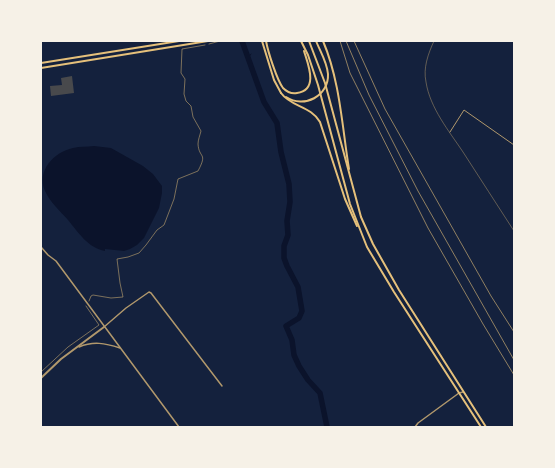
<svg xmlns="http://www.w3.org/2000/svg" width="555" height="468" font-family="Barlow,sans-serif">
  <rect width="100%" height="100%" fill="#14213d"/>
  <!-- water -->
  <path fill="#0b132b" d="M94 146 111 148 143 166 153 174 162 186V193L159 208 144 238 137 245 130 249 124 251 105 249V251C88 248 78 232 68 220 60 211 50 202 45 191 36 171 54 152 73 148 80 146 87 147 94 146Z"/>
  <g fill="none" stroke-linecap="round" stroke-linejoin="round">
    <!-- stream -->
    <polyline stroke="#0b132b" stroke-width="1" points="248,58 251,54"/>
    <!-- river -->
    <polyline stroke="#0b132b" stroke-width="5.5" points="242,41 264,102 277,123 281,152 289,184 290,202 287,221 288,235 284,246 284,258 287,266 298,287 302,311 299,318 286,326 292,340 294,355 299,366 308,380 320,393 327,427"/>
  </g>
  <!-- building -->
  <polygon fill="#48494c" points="72,76 74,93 51,96 50,86 62,85 61,78"/>
  <g fill="none" stroke-linecap="round" stroke-linejoin="round">
    <!-- path -->
    <g stroke="#e5c07b" stroke-width="0.5">
      <polyline points="209,44 220,41"/>
      <path d="M89 301 91 296 93 295 111 298 123 297 120 283 117 259 128 257 139 253 146 245 157 230 164 225 174 199 178 179 198 171C208 152 199 159 198 144 198 140 200 135 201 131L193 117 191 106 186 101 184 94 185 79 181 73 182 49 205 45"/>
      <polyline points="41,372 68,347 99,325 86,306"/>
    </g>
    <!-- service -->
    <path stroke="#b1986c" stroke-width="0.5" d="M434 41C428 54 423 68 426 82 430 108 449 131 463 152 480 178 497 205 514 231"/>
    <!-- pedestrian -->
    <polyline stroke="#b1986c" stroke-width="1" points="450,132 464,110 514,145"/>
    <!-- minor -->
    <g stroke="#b1986c" stroke-width="1.5">
      <polyline points="41,247 48,255 56,261 179,427"/>
      <polyline points="104,327 126,308 149,292 151,293 222,386"/>
      <path d="M79 347C93 341 105 343 120 348"/>
      <polyline points="415,427 418,423 459,393 463,392"/>
    </g>
    <!-- tertiary -->
    <polyline stroke="#b1986c" stroke-width="2" points="41,378 61,359 104,327"/>
    <!-- secondary -->
    <g stroke="#e5c07b" stroke-width="2">
      <polyline points="262,41 274,80 281,93"/>
      <path d="M266 41C268 52 277 80 283 88 287 92 292 94 297 93 319 90 308 64 304 51"/>
      <polyline points="301,41 308,55 318,85 350,204 367,247 394,292 481,427"/>
      <polyline points="309,41 325,83 361,217 373,244 399,290 486,427"/>
      <path d="M323 41C340 81 342 126 349 169"/>
      <polyline points="41,63 179,41"/>
      <polyline points="41,68 208,41"/>
      <path d="M281 93C291 107 311 106 320 122L345 199 357 226"/>
      <path d="M286 97C304 109 329 96 328 74 327 62 320 51 316 41"/>
    </g>
    <!-- rail -->
    <g stroke="#918062" stroke-width="1">
      <polyline points="340,41 350,73 428,228 483,324 514,375"/>
      <polyline points="346,41 369,95 418,191 514,360"/>
      <polyline points="354,41 385,109 491,296 514,332"/>
    </g>
  </g>
  <!-- border -->
  <rect width="555" height="468" fill="none" stroke="#f6f1e7" stroke-width="84"/>
</svg>
